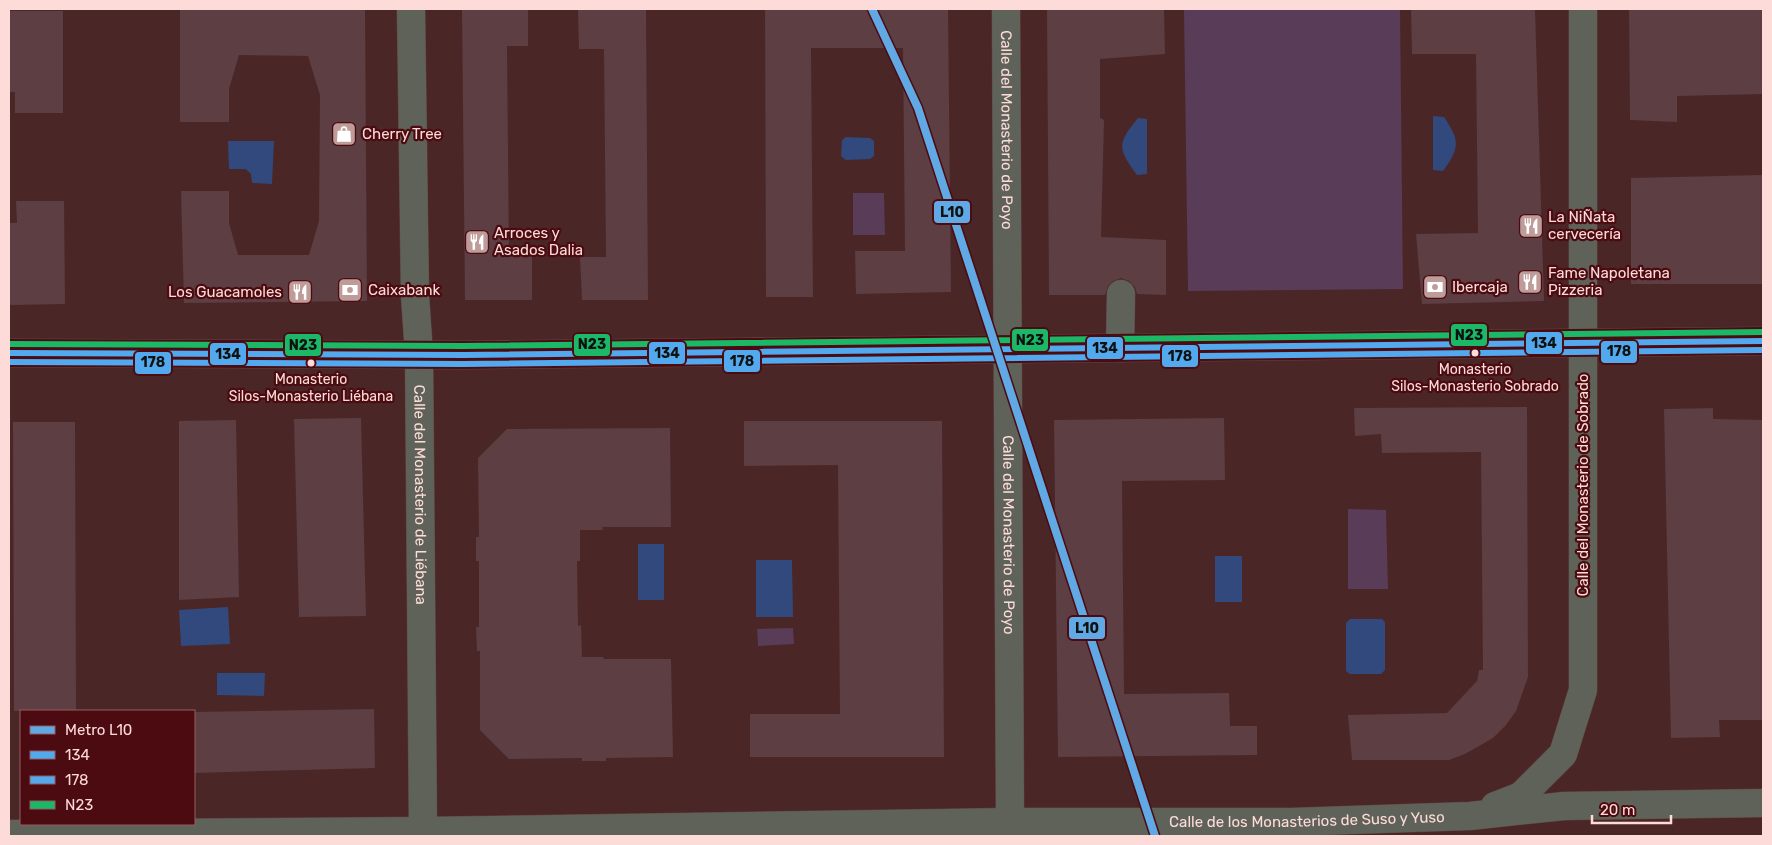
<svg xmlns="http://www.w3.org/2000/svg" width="1772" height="845" font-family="Rubik,sans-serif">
  <rect width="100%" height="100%" fill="#4a2627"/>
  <!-- green -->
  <g fill="#593c57">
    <polygon points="1184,9 1400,9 1403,289 1188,291"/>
    <polygon points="853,193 884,193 885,235 853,235"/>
    <polygon points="1348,509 1386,510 1388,589 1348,589"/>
    <polygon points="793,628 794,644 758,646 757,629"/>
  </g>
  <!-- water -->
  <g fill="#32497d">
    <path d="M1433 116 1444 117C1460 141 1460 147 1443 171L1433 170Z"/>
    <path d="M1138 118 1147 119V174L1137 175C1117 148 1117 144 1138 118Z"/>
    <polygon points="846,137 870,138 874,141 874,156 870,159 846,160 841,156 842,140"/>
    <polygon points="228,141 274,141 272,184 252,183 251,174 246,169 229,169"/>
    <rect x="638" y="544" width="26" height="56"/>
    <rect x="1215" y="556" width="27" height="46"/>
    <polygon points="756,560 792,560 793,617 756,617"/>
    <polygon points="228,607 230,644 181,646 179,610"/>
    <polygon points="1350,619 1382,619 1385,622 1385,670 1381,674 1350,674 1346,671 1346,623"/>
    <polygon points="217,673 265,673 264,696 217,695"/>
  </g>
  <!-- building -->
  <g fill="#5c3e43">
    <polygon points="180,9 365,9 367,301 184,303 181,191 229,191 229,223 238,255 309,255 319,221 320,95 308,56 239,55 229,89 229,122 180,122"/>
    <polygon points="462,9 528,9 528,46 507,46 509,256 532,256 532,300 465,300"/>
    <polygon points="578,9 646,9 648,300 582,300 580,257 606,257 604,49 579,49"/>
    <polygon points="765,9 948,9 951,292 856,294 855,251 905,251 903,48 811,48 813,297 766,297"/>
    <polygon points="1047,9 1164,9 1165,54 1100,59 1100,118 1104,120 1101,237 1166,240 1166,295 1137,294 1135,287 1129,281 1121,278 1113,281 1108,286 1105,295 1049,295"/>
    <polygon points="1411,9 1535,9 1544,301 1422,304 1416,234 1478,233 1476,54 1412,54"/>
    <polygon points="1629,9 1763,9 1763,94 1677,96 1677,122 1630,120"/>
    <polygon points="9,11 63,11 63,113 15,113 15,92 9,92"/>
    <polygon points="1763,175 1763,284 1631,284 1631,178"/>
    <polygon points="16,201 64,201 65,304 9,305 10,223 17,223"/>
    <polygon points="1527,407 1528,677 1516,711 1506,725 1493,738 1465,754 1449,760 1352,760 1348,715 1447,713 1477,681 1479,670 1483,670 1481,452 1382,453 1381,434 1355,436 1354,408"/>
    <polygon points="1713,408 1713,419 1763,420 1763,720 1719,720 1720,737 1671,738 1664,409"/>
    <polygon points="361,418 366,616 299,617 294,419"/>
    <polygon points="1224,418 1225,480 1122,481 1124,694 1229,693 1230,726 1257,726 1257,755 1058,757 1054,420"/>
    <polygon points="236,420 239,597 179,600 179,421"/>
    <polygon points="744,421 942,421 944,757 750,757 750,714 840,714 838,465 744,466"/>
    <polygon points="13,422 75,422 76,711 14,711"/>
    <polygon points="670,428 671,527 602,527 603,530 580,530 580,561 577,561 578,626 581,625 582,657 603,657 604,659 671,659 673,757 606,758 606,761 582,761 582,758 509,759 480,730 480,651 477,651 476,627 479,627 479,561 476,561 476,537 479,537 478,458 507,429"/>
    <polygon points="374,709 375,768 194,773 194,712"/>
  </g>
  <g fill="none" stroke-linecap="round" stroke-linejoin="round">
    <defs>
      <g id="minor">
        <path id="s1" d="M411 9 415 296 419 354 423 831"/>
        <path id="s2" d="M1006 9 1010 822"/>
        <polyline points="1120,348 1121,294"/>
        <polyline points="9,353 463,355 1763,341"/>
        <polyline points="1495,806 1521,796 1563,754 1583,690 1583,9"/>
        <path id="s3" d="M9 834 423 831 1010 822H1291L1470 816 1564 806 1763 803"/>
      </g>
    </defs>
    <!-- minor casing -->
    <use href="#minor" stroke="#604242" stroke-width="29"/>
    <!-- minor -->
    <use href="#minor" stroke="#5f6258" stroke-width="28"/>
    <defs>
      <polyline id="bus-1" points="9,353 463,355 1763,341"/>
      <polyline id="bus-2" points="9,362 463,364 1763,350"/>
      <polyline id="bus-3" points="9,344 463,346 1763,332"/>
    </defs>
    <!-- bus-1 casing -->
    <use href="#bus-1" stroke="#4c0b10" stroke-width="10"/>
    <!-- bus-2 casing -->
    <use href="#bus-2" stroke="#4c0b10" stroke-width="10"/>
    <!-- bus-3 casing -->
    <use href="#bus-3" stroke="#4c0b10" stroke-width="10"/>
    <!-- bus-1 -->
    <use href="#bus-1" stroke="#53a9ee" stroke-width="6"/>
    <!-- bus-2 -->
    <use href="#bus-2" stroke="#53a9ee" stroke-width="6"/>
    <!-- bus-3 -->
    <use href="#bus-3" stroke="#1ab867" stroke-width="6"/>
    <defs>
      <polyline id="metro-1" points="872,9 918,108 1155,836"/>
    </defs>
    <!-- metro-1 casing -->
    <use href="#metro-1" stroke="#4c0b10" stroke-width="11"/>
    <!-- metro-1 -->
    <use href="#metro-1" stroke="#60a9e5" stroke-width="8"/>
  </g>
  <!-- icons -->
  <defs>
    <symbol id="shop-square" viewBox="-11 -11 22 22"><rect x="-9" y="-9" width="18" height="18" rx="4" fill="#be9c9a" stroke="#4c0b10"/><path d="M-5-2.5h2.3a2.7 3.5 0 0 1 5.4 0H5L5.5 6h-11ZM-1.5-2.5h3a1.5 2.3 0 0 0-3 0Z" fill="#fff"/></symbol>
    <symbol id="restaurant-square" viewBox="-11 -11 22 22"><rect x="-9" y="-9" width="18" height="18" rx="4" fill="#be9c9a" stroke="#4c0b10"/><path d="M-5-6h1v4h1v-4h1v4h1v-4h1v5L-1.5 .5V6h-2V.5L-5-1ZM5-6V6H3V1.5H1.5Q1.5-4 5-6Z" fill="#fff"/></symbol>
    <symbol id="bank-square" viewBox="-11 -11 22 22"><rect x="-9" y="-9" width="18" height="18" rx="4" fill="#be9c9a" stroke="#4c0b10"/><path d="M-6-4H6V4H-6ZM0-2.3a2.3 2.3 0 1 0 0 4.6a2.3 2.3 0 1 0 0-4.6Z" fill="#fff"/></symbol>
  </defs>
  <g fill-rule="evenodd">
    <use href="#shop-square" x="330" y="120" width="28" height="28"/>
    <use href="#restaurant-square" x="1517" y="212" width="28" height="28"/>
    <use href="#restaurant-square" x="463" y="228" width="28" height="28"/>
    <use href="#restaurant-square" x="1516" y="268" width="28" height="28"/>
    <use href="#bank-square" x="1421" y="273" width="28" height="28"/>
    <use href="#bank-square" x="336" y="276" width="28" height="28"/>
    <use href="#restaurant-square" x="286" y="278" width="28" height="28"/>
  </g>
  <!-- markers -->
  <g fill="#fddbd8" stroke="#4c0b10" stroke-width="2">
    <circle cx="1475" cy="353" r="4.5"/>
    <circle cx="311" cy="363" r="4.5"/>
  </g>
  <g text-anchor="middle" stroke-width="4.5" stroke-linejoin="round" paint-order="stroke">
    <!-- bus labels -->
    <g font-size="14" fill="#fddbd8" stroke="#4c0b10">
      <text x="1475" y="374">Monasterio<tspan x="1475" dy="17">Silos-Monasterio Sobrado</tspan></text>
      <text x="311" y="384">Monasterio<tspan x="311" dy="17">Silos-Monasterio Liébana</tspan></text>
    </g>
    <!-- street labels -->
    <g font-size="15" fill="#fddbd8" stroke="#4c0b10">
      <text dy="5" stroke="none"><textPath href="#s2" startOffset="121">Calle del Monasterio de Poyo</textPath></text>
      <text transform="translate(1583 485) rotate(-90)" y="5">Calle del Monasterio de Sobrado</text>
      <text dy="5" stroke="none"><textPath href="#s1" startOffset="486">Calle del Monasterio de Liébana</textPath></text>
      <text dy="5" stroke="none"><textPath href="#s2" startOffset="526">Calle del Monasterio de Poyo</textPath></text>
      <text dy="5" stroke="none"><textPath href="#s3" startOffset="1298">Calle de los Monasterios de Suso y Yuso</textPath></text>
    </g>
    <!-- poi labels -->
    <g font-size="15" fill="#fddbd8" stroke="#4c0b10" text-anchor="start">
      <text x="362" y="139">Cherry Tree</text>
      <text x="1548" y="222">La NiÑata<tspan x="1548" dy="17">cervecería</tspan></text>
      <text x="494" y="238">Arroces y<tspan x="494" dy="17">Asados Dalia</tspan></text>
      <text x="1548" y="278">Fame Napoletana<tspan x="1548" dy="17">Pizzeria</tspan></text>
      <text x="1452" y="292">Ibercaja</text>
      <text x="368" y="295">Caixabank</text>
      <text x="282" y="297" text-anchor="end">Los Guacamoles</text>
    </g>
  </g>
  <g stroke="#4c0b10" stroke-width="2">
    <rect x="933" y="200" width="38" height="24" rx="5" fill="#60a9e5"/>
    <rect x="1450" y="323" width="38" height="24" rx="5" fill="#1ab867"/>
    <rect x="1011" y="328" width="38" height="24" rx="5" fill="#1ab867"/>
    <rect x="1525" y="331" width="38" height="24" rx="5" fill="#53a9ee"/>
    <rect x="573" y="333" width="38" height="24" rx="5" fill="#1ab867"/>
    <rect x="284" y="333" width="38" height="24" rx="5" fill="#1ab867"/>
    <rect x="1086" y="336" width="38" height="24" rx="5" fill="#53a9ee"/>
    <rect x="1600" y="340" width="38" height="24" rx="5" fill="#53a9ee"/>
    <rect x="648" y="341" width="38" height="24" rx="5" fill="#53a9ee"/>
    <rect x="209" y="342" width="38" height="24" rx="5" fill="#53a9ee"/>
    <rect x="1161" y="344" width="38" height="24" rx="5" fill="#53a9ee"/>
    <rect x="723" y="349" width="38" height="24" rx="5" fill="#53a9ee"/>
    <rect x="134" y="351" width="38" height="24" rx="5" fill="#53a9ee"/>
    <rect x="1068" y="616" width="38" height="24" rx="5" fill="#60a9e5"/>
  </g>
  <g font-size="14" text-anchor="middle" font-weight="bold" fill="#111">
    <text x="952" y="217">L10</text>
    <text x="1469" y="340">N23</text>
    <text x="1030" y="345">N23</text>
    <text x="1544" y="348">134</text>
    <text x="592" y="349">N23</text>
    <text x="303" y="350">N23</text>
    <text x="1105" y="353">134</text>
    <text x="1619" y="356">178</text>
    <text x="667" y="358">134</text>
    <text x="228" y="359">134</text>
    <text x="1180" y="361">178</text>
    <text x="742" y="366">178</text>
    <text x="153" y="367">178</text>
    <text x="1087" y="633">L10</text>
  </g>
  <!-- border -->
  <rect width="1772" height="845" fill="none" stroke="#fddbd8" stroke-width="20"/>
  <!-- legend -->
  <rect x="20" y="710" width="175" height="115" fill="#4c0b10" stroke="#935e60"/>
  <rect x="30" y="726" width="25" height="8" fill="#60a9e5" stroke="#935e60"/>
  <text x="65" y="735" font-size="15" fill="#fddbd8">Metro L10</text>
  <rect x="30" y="751" width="25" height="8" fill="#53a9ee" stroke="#935e60"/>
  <text x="65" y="760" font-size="15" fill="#fddbd8">134</text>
  <rect x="30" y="776" width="25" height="8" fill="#53a9ee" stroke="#935e60"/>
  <text x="65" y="785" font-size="15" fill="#fddbd8">178</text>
  <rect x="30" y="801" width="25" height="8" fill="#1ab867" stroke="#935e60"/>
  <text x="65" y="810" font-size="15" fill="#fddbd8">N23</text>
  <!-- scale -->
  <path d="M1592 815v8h79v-8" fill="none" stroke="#fddbd8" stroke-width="2.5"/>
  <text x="1600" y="815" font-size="15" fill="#fddbd8" stroke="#4c0b10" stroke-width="4" paint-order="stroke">20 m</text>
</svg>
